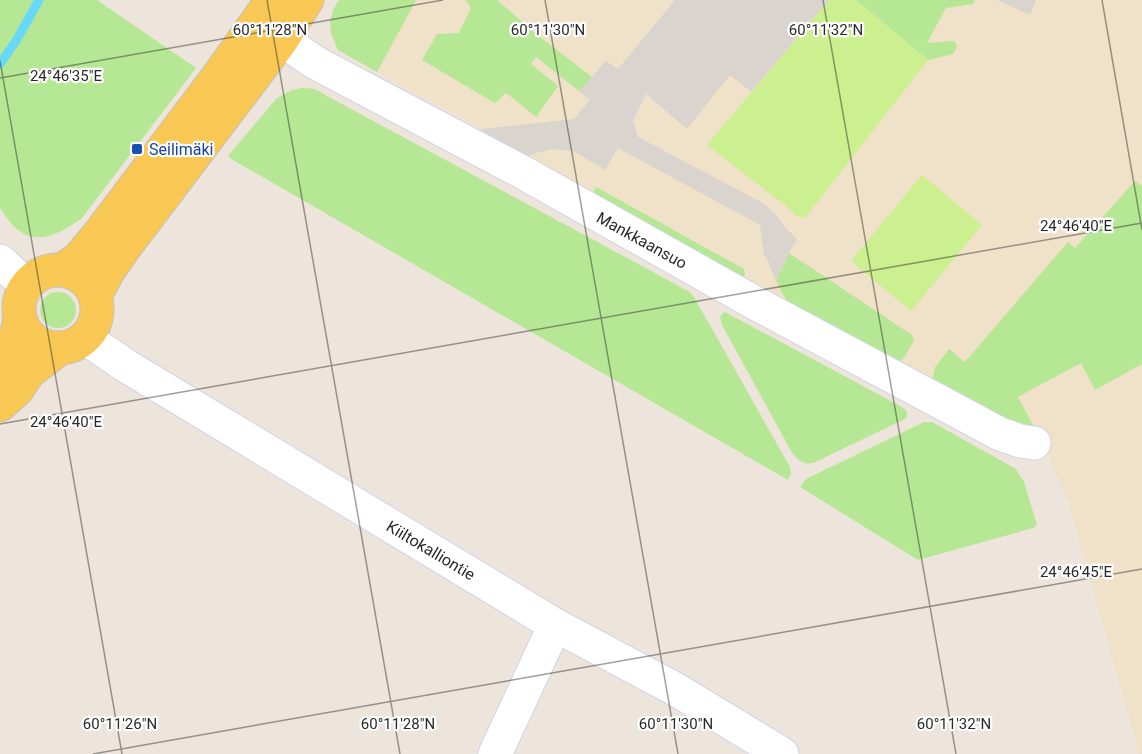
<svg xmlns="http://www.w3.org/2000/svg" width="1142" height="754" font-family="Roboto,sans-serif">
  <rect width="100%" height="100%" fill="#ede4db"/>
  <!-- education -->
  <polygon fill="#f0e1c9" points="339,0 1142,0 1142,754 1139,754 1130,721 1068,501 1046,450 1033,426 1023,427 1010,424 477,138 481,129 338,50 331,33 330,21 334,8"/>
  <!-- green -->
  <g fill="#b6e794">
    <path d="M0 0H97L196 68 82 218C63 231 41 247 18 230 11 225 5 215 0 208Z"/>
    <polygon points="339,0 416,0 377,72 338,50 331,33 330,21 334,8"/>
    <polygon points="466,0 497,0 536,34 592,77 579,91 536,57 531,64 558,86 536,117 506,93 495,103 422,60 437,34 459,33 471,8"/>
    <polygon points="856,0 975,0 973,4 946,8 927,43 953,41 956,43 957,47 953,54 928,60"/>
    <path d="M303 88 315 89 327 96 690 292 694 297 790 467 791 473 788 480 233 160 228 156 276 99C285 93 292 89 303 88Z"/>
    <polygon points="1135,181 1142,186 1142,364 1095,390 1081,363 1018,397 1033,425 1023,427 1010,424 932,381 935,367 949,349 965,362 1068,242 1075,248"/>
    <polygon points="596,187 744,269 745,274 742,279 590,199"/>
    <polygon points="789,253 912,335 914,341 903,359 895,363 788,303 776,281"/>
    <circle cx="58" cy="310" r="18"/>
    <path d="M725 312 900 406 906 410 907 415 905 419 813 463C803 465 796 459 791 451L722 325 720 317 723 313Z"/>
    <polygon points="924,422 932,422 1016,469 1024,482 1037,525 1033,528 918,560 800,487 806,479"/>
  </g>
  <!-- pitch -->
  <g fill="#ccef8f">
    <polygon points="829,0 856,0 928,60 805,218 795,216 790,209 707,145"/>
    <polygon points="922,175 982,225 911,311 851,261"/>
  </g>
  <!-- plaza -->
  <g fill="#d9d4ce">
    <polygon points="675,0 829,0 751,92 730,75 687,129 646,94 633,121 638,137 763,203 776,215 783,225 797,239 789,253 776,281 766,257 764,255 760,225 618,148 605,170 573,151 552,149 529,155 516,155 477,138 482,129 574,119 590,100 579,91 606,61 618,69"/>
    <polygon points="997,0 1036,0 1030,15"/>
  </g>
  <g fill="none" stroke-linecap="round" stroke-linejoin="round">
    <!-- stream -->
    <polyline stroke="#67d9f6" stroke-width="9" points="0,64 16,41 39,0"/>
    <defs>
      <g id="minor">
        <polyline points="258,24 316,63 524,173 755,303 1000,434 1020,441 1034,443"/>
        <polyline points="0,261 27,286"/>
        <polyline points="85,338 128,367 555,625 675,689 782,754"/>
        <polyline points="495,754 555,625"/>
      </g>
      <g id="major">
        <circle cx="58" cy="309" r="39"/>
        <polyline points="62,270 78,259 99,234 216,79 272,0"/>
        <polyline points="95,296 109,270 122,251 281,41 307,0"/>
        <polyline points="0,371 15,340 20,320"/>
        <polyline points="0,405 17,390 28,373 59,349"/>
      </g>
    </defs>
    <!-- minor casing -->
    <use href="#minor" stroke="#d0d5e4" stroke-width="35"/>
    <!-- major casing -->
    <use href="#major" stroke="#c3c3c3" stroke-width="35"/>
    <!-- minor -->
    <use href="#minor" stroke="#fff" stroke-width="33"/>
    <!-- major -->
    <use href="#major" stroke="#f9c854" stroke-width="33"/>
  </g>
  <!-- ticks -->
  <path fill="none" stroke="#2a2a2a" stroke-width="1.5" stroke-opacity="0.45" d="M267 0 400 754M545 0 678 754M823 0 956 754M1102 0 1142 230M0 61 122 754M0 78 443 0M0 424 1142 223M93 754 1142 569"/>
  <!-- markers -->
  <rect fill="#1a4fb4" stroke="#fff" stroke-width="2" x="131" y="143" width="12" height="12" rx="3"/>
  <g text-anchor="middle" stroke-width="4.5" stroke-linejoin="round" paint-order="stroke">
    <!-- transit labels -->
    <g font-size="16" fill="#164399" stroke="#fff" text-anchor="start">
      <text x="149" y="155">Seilimäki</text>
    </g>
    <!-- street labels -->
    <g font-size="16" fill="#2a2a2a" stroke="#fff">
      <text transform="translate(642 240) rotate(29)" y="6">Mankkaansuo</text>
      <text transform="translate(431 550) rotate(31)" y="6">Kiiltokalliontie</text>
    </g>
  </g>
  <g font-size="15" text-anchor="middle" fill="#2a2a2a" stroke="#fff" stroke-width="4.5" stroke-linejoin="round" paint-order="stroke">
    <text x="270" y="35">60°11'28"N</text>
    <text x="548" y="35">60°11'30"N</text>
    <text x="826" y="35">60°11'32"N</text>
    <text x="66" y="81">24°46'35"E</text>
    <text x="1076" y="231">24°46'40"E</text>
    <text x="66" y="427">24°46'40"E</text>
    <text x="1076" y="577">24°46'45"E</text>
    <text x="120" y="729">60°11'26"N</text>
    <text x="398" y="729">60°11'28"N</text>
    <text x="676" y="729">60°11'30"N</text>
    <text x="954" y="729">60°11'32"N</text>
  </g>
</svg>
